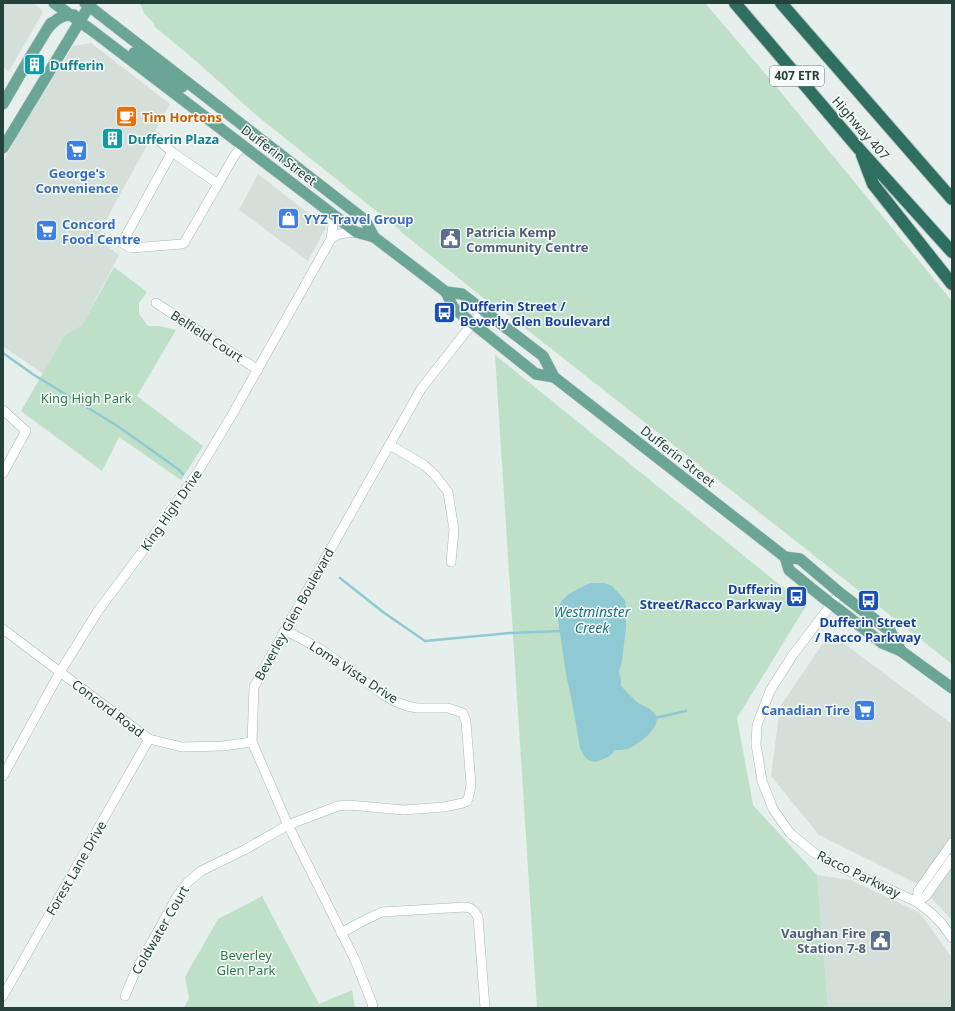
<svg xmlns="http://www.w3.org/2000/svg" width="955" height="1011" font-family="'Noto Sans',sans-serif">
  <rect width="100%" height="100%" fill="#e6efeb"/>
  <!-- built -->
  <g fill="#d4dfda">
    <polygon points="3,3 33,3 42,10 43,12 9,71 3,67"/>
    <polygon points="91,43 170,104 113,207 97,239 119,255 82,325 65,335 43,374 3,346 3,162 17,136 73,46"/>
    <polygon points="258,174 326,227 308,261 239,210"/>
    <polygon points="830,633 952,724 952,920 918,884 819,835 771,776 780,707"/>
    <polygon points="817,875 851,880 920,913 952,958 952,1008 828,1008"/>
  </g>
  <!-- green -->
  <g fill="#bfe0c8">
    <polygon points="140,3 705,3 779,90 952,301 952,664 493,303 492,305 400,231 400,230 256,115 196,61 154,26 155,25 144,13"/>
    <polygon points="114,267 147,292 139,303 139,314 148,326 160,326 176,330 137,396 203,446 181,480 119,437 102,471 21,411 65,335 82,325"/>
    <polygon points="495,355 806,606 737,718 753,805 817,875 828,1008 537,1008"/>
    <polygon points="262,896 319,1004 352,990 355,1008 184,1008 189,998 185,977 218,919"/>
  </g>
  <!-- water -->
  <path fill="#8ec9d4" d="M590 583H604L612 586 625 600 626 608V628L622 660 619 672 621 680V686C626 691 631 697 637 702 642 706 651 708 655 714 663 726 640 743 630 748 625 750 619 750 614 750L613 753 608 757 596 762 588 760 584 756 580 748 572 701 566 674 557 613C560 595 575 591 590 583Z"/>
  <g fill="none" stroke-linecap="round" stroke-linejoin="round">
    <!-- stream -->
    <g stroke="#8ec9d4" stroke-width="2.5">
      <polyline points="3,353 34,375 116,425 178,469 183,474"/>
      <polyline points="340,578 383,612 425,641 511,633 560,631 562,632"/>
      <polyline points="655,718 686,711"/>
    </g>
    <defs>
      <g id="minor">
        <polyline points="154,136 172,152 218,184"/>
        <polyline points="172,152 122,243 131,248 182,244 184,243 233,158 242,145"/>
        <polyline points="331,239 339,234 356,232"/>
        <polyline points="156,303 258,370"/>
        <polyline points="3,410 26,431 3,473"/>
        <polyline points="390,445 424,465 434,474 448,492 454,530 451,562"/>
        <polyline points="840,593 792,656 770,691 757,725 756,744 762,781 773,809 790,833 813,852 836,865 917,902 931,913 942,924 952,938"/>
        <polyline points="3,629 149,739 182,747 223,746 252,742"/>
        <polyline points="3,776 60,672 98,611 142,552 199,470 232,415 331,239 333,225 329,212"/>
        <polyline points="917,902 918,891 952,843"/>
        <polyline points="917,902 926,896 952,859"/>
        <polyline points="341,933 363,921 382,912 449,908 464,907 470,908 474,911 478,917 485,1008"/>
        <polyline points="3,996 149,739"/>
        <polyline points="125,996 136,970 178,895 188,882 201,871 244,850 288,825 338,806 349,805 404,810 444,807 463,803 467,801 469,796 471,784 466,722 463,713 448,708 417,708 407,706 394,701 384,695 322,650 285,630"/>
        <polyline points="373,1008 372,1003 355,960 288,825 252,742 254,687 285,630 421,389 483,310"/>
      </g>
      <g id="major">
        <polyline points="54,3 94,32 356,232 374,237"/>
        <polyline points="85,3 365,220 374,237 446,292 453,307 461,314 536,374 554,377"/>
        <path d="M48 28C55 20 62 14 74 15"/>
        <polyline points="134,53 182,87"/>
        <polyline points="3,104 32,54 51,23"/>
        <polyline points="3,148 91,3"/>
        <polyline points="446,292 462,294 543,356 554,377 785,557 800,559 840,593 890,631 901,651"/>
        <polyline points="785,557 789,570 821,596 846,615 882,643 901,651 952,688"/>
      </g>
      <g id="highway">
        <polyline points="735,3 859,149 952,252"/>
        <polyline points="781,3 952,199"/>
        <polyline points="862,155 873,184 952,284"/>
      </g>
    </defs>
    <!-- minor casing -->
    <use href="#minor" stroke="#a8b8b2" stroke-width="10"/>
    <!-- major casing -->
    <use href="#major" stroke="#c2cac8" stroke-width="12"/>
    <!-- highway casing -->
    <use href="#highway" stroke="#c2cac8" stroke-width="14"/>
    <!-- minor -->
    <use href="#minor" stroke="#fff" stroke-width="9"/>
    <!-- major -->
    <use href="#major" stroke="#6aa596" stroke-width="11"/>
    <!-- highway -->
    <use href="#highway" stroke="#2f6f62" stroke-width="12"/>
  </g>
  <!-- icons -->
  <defs>
    <symbol id="building-square" viewBox="-11 -11 22 22"><rect x="-9" y="-9" width="18" height="18" rx="4" fill="#0f9aa8" stroke="#f7fbf9"/><path d="M-4-6H4V6H1V3H-1V6H-4ZM-2.5-4.3h1.7v1.8h-1.7ZM.8-4.3h1.7v1.8H.8ZM-2.5-1h1.7V.8h-1.7ZM.8-1h1.7V.8H.8Z" fill="#fff"/></symbol>
    <symbol id="cafe-square" viewBox="-11 -11 22 22"><rect x="-9" y="-9" width="18" height="18" rx="4" fill="#e8710a" stroke="#f7fbf9"/><path d="M-5.5-4.5H6V0H3Q3 3.5 0 3.5H-2.5Q-5.5 3.5-5.5 0ZM3-3.2v2h1.7v-2ZM-6 4.5H4V6H-6Z" fill="#fff"/></symbol>
    <symbol id="supermarket-square" viewBox="-11 -11 22 22"><rect x="-9" y="-9" width="18" height="18" rx="4" fill="#3f7fe0" stroke="#f7fbf9"/><path d="M-6-5.5h2.5l.6 2H6L4.5 2H-2.5L-4.4-4H-6ZM-1.5 3.2a1.3 1.3 0 1 0 .1 0ZM3 3.2a1.3 1.3 0 1 0 .1 0Z" fill="#fff"/></symbol>
    <symbol id="shop-square" viewBox="-11 -11 22 22"><rect x="-9" y="-9" width="18" height="18" rx="4" fill="#3f7fe0" stroke="#f7fbf9"/><path d="M-5-2.5h2.3a2.7 3.5 0 0 1 5.4 0H5L5.5 6h-11ZM-1.5-2.5h3a1.5 2.3 0 0 0-3 0Z" fill="#fff"/></symbol>
    <symbol id="civic-square" viewBox="-11 -11 22 22"><rect x="-9" y="-9" width="18" height="18" rx="4" fill="#5c6f8a" stroke="#f7fbf9"/><path d="M-.6-6.5H3V-4.5H.6V-3L4-1V1h2V6H-6V1h2V-1L-.6-3ZM-1.2 2.5V6h2.4V2.5Z" fill="#fff"/></symbol>
    <symbol id="bus-square" viewBox="-11 -11 22 22"><rect x="-9" y="-9" width="18" height="18" rx="4" fill="#1a4fb4" stroke="#f7fbf9"/><path d="M-5-6H5V4H4V6H2V4H-2V6H-4V4H-5ZM-3.5-4V0h7V-4ZM-3.5 1.2v1.5H-2V1.2ZM2 1.2v1.5H3.5V1.2Z" fill="#fff"/></symbol>
  </defs>
  <g fill-rule="evenodd">
    <use href="#building-square" x="22" y="52" width="25" height="25"/>
    <use href="#cafe-square" x="114" y="104" width="25" height="25"/>
    <use href="#building-square" x="100" y="126" width="25" height="25"/>
    <use href="#supermarket-square" x="64" y="138" width="25" height="25"/>
    <use href="#shop-square" x="276" y="206" width="25" height="25"/>
    <use href="#supermarket-square" x="34" y="218" width="25" height="25"/>
    <use href="#civic-square" x="438" y="226" width="25" height="25"/>
    <use href="#bus-square" x="432" y="300" width="25" height="25"/>
    <use href="#bus-square" x="784" y="584" width="25" height="25"/>
    <use href="#bus-square" x="856" y="588" width="25" height="25"/>
    <use href="#supermarket-square" x="852" y="698" width="25" height="25"/>
    <use href="#civic-square" x="868" y="928" width="25" height="25"/>
  </g>
  <g text-anchor="middle" stroke-width="3" stroke-linejoin="round" paint-order="stroke">
    <!-- shield labels -->
    <rect fill="#f7fbf9" stroke="#637a73" stroke-width="1" x="770" y="66" width="54" height="20" rx="3"/>
    <g font-size="12" font-weight="bold" fill="#24423a">
      <text x="797" y="80">407 ETR</text>
    </g>
    <!-- culture labels -->
    <g font-size="13" font-weight="bold" fill="#0d838f" stroke="#f7fbf9" text-anchor="start">
      <text x="50" y="70">Dufferin</text>
      <text x="128" y="144">Dufferin Plaza</text>
    </g>
    <!-- food labels -->
    <g font-size="13" font-weight="bold" fill="#c56008" stroke="#f7fbf9" text-anchor="start">
      <text x="142" y="122">Tim Hortons</text>
    </g>
    <!-- street labels -->
    <g font-size="13" fill="#24423a" stroke="#f7fbf9">
      <text transform="translate(861 128) rotate(49)" y="5">Highway 407</text>
      <text transform="translate(279 155) rotate(37)" y="5">Dufferin Street</text>
      <text transform="translate(207 336) rotate(33)" y="5">Belfield Court</text>
      <text transform="translate(678 456) rotate(38)" y="5">Dufferin Street</text>
      <text transform="translate(171 510) rotate(-55)" y="5">King High Drive</text>
      <text transform="translate(294 614) rotate(-61)" y="5">Beverley Glen Boulevard</text>
      <text transform="translate(354 672) rotate(33)" y="5">Loma Vista Drive</text>
      <text transform="translate(108 708) rotate(37)" y="5">Concord Road</text>
      <text transform="translate(76 868) rotate(-60)" y="5">Forest Lane Drive</text>
      <text transform="translate(859 874) rotate(26)" y="5">Racco Parkway</text>
      <text transform="translate(160 930) rotate(-60)" y="5">Coldwater Court</text>
    </g>
    <!-- shop labels -->
    <g font-size="13" font-weight="bold" fill="#366cbe" stroke="#f7fbf9" text-anchor="start">
      <text x="77" y="178" text-anchor="middle">George's<tspan x="77" dy="15">Convenience</tspan></text>
      <text x="304" y="224">YYZ Travel Group</text>
      <text x="62" y="229">Concord<tspan x="62" dy="15">Food Centre</tspan></text>
      <text x="850" y="715" text-anchor="end">Canadian Tire</text>
    </g>
    <!-- service labels -->
    <g font-size="13" font-weight="bold" fill="#4e5e75" stroke="#f7fbf9" text-anchor="start">
      <text x="466" y="237">Patricia Kemp<tspan x="466" dy="15">Community Centre</tspan></text>
      <text x="866" y="938" text-anchor="end">Vaughan Fire<tspan x="866" dy="15">Station 7-8</tspan></text>
    </g>
    <!-- transit labels -->
    <g font-size="13" font-weight="bold" fill="#164399" stroke="#f7fbf9" text-anchor="start">
      <text x="460" y="311">Dufferin Street /<tspan x="460" dy="15">Beverly Glen Boulevard</tspan></text>
      <text x="782" y="594" text-anchor="end">Dufferin<tspan x="782" dy="15">Street/Racco Parkway</tspan></text>
      <text x="868" y="627" text-anchor="middle">Dufferin Street<tspan x="868" dy="15">/ Racco Parkway</tspan></text>
    </g>
    <!-- park labels -->
    <g font-size="13" fill="#2d7a4b" stroke="#f7fbf9">
      <text x="86" y="403">King High Park</text>
      <text x="246" y="960">Beverley<tspan x="246" dy="15">Glen Park</tspan></text>
    </g>
    <!-- water labels -->
    <g font-size="14" font-style="italic" fill="#1c6f80" stroke="#f7fbf9">
      <text x="592" y="617">Westminster<tspan x="592" dy="16">Creek</tspan></text>
    </g>
  </g>
  <!-- border -->
  <rect width="955" height="1011" fill="none" stroke="#24423a" stroke-width="8"/>
</svg>
